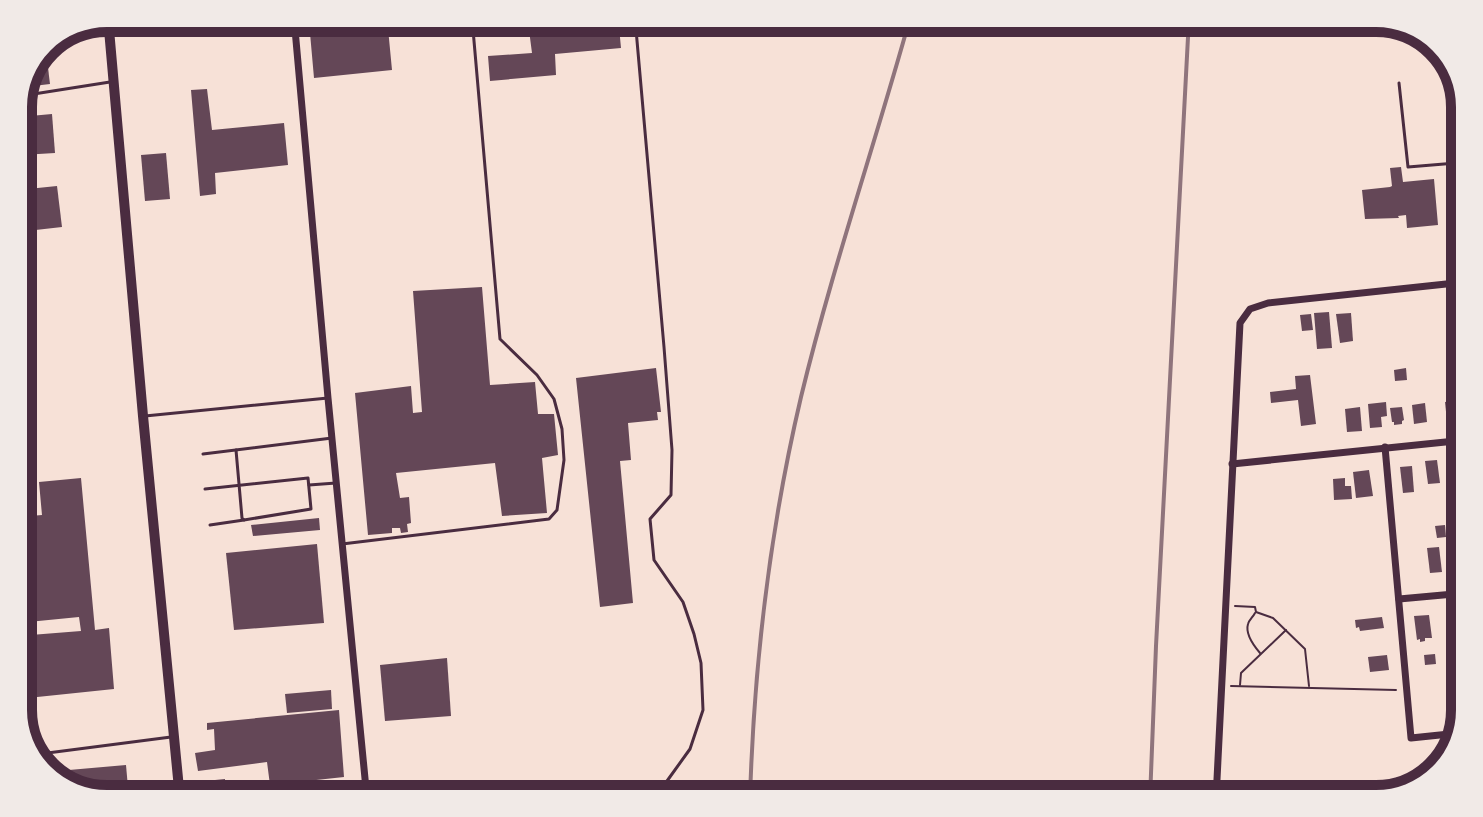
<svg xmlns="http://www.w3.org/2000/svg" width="1483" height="817" font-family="Georgia,serif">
  <rect width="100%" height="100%" fill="#f7e1d7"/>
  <!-- building -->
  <g fill="#644757">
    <polygon points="367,18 387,18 392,70 314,78 310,33 367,26"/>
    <polygon points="619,27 621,48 555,54 556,75 490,81 488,56 532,53 529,30 553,28 554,32"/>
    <polygon points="45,43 50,84 25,87 44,44"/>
    <polygon points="207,89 212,130 284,123 288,165 215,173 216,194 200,196 191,90"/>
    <polygon points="52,114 55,153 22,155 19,117"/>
    <polygon points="166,153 170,199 145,201 141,155"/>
    <polygon points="1401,167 1403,182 1434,179 1438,225 1407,228 1406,215 1398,216 1399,218 1365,219 1362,190 1390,187 1392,186 1390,168"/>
    <polygon points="57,186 62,227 18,232 18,190"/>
    <polygon points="482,287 490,385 535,382 538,414 554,414 558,455 542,458 547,513 502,516 495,463 396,473 400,498 409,497 411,523 407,524 408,532 401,533 400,528 392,528 392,533 368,535 355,393 411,386 413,413 422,412 413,291"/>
    <polygon points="1459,296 1459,300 1462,300 1464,320 1450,321 1448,301 1450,300 1450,297"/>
    <polygon points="1329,312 1332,348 1317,349 1314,313"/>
    <polygon points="1351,313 1353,341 1340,343 1336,314"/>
    <polygon points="1311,314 1313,330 1302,331 1300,315"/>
    <polygon points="656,368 661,412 657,412 658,420 628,423 631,460 620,461 633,603 600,607 576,378"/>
    <polygon points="1406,368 1407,380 1395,381 1394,370"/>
    <polygon points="1310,375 1316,424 1301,426 1298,400 1271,403 1270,392 1296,389 1295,376"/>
    <polygon points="1458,400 1460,420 1447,421 1445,402"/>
    <polygon points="1386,402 1387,416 1381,417 1382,427 1370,428 1368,404"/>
    <polygon points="1425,403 1427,422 1414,424 1412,405"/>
    <polygon points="1360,407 1362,431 1347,432 1345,409"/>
    <polygon points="1402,407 1404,420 1402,421 1402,424 1394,425 1394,422 1392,422 1390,408"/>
    <polygon points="1437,460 1440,483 1428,484 1425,461"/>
    <polygon points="1412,466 1414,492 1403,493 1400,467"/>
    <polygon points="1369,470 1373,496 1356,498 1353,472"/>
    <polygon points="81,478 95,630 109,628 114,689 18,699 18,636 81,631 79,617 18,623 18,517 42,515 39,482"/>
    <polygon points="1345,478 1345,486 1351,486 1352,499 1334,500 1333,479"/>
    <polygon points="319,518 320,530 253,536 251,525"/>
    <polygon points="1445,525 1446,537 1437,538 1435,526"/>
    <polygon points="317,544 324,623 234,630 226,553"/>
    <polygon points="1439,547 1442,572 1430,573 1427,548"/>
    <polygon points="1463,547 1465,570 1451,572 1448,549"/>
    <polygon points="1429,615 1432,638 1425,638 1425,641 1420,642 1420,639 1417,640 1414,616"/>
    <polygon points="1465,615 1465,643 1459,644 1456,616"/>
    <polygon points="1382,617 1384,628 1360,631 1359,627 1356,628 1355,620"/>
    <polygon points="1435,654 1436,664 1425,665 1424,655"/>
    <polygon points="1387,655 1389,670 1370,672 1368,657"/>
    <polygon points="447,658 451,716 385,721 380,665"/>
    <polygon points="331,690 332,709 287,713 285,694"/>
    <polygon points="339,710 344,777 270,785 267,762 198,771 195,753 215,750 214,729 207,730 207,723"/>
    <polygon points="126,765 129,799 107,799 63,787 46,772"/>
    <polygon points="225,779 225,781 236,781 237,790 206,793 205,781"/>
  </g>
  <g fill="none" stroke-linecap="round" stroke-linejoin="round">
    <!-- path -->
    <g stroke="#4a2c40" stroke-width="2">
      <polyline points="1235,606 1255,607 1256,612 1273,618 1305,649 1309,686"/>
      <path d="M1255 613C1253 617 1249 620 1248 624 1245 634 1254 646 1260 653"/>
      <polyline points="1240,685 1241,673 1286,630"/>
      <polyline points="1231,686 1396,690"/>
    </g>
    <!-- service -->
    <g stroke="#4a2c40" stroke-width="3">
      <polyline points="1399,83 1408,167 1456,163"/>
      <polyline points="21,96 110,82"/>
      <polyline points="145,416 328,398"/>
      <polyline points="203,454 332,438"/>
      <polyline points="309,485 336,483"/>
      <polyline points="205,489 308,478 311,509 244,520 242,518 236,450"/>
      <polyline points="210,525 244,520"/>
      <polyline points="342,544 549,519 557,510 564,460 562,429 554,399 537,375 500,339 472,18"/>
      <polyline points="32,755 171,737"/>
      <polyline points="305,799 367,795"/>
      <polyline points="630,799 667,781 690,749 703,710 701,663 694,634 683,602 654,560 650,519 671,495 672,450 664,347 635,18"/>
    </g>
    <!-- minor -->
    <g stroke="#4a2c40" stroke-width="7">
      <polyline points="294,18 328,398 367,799"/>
      <polyline points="1316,18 1344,24 1386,21"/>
      <polyline points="1447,56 1465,257"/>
      <polyline points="1385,447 1411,738 1459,733"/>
      <polyline points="1232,464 1465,440"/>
      <polyline points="1399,599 1465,593"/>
      <polyline points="1216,799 1240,323 1250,309 1268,303 1465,282"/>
    </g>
    <!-- secondary -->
    <polyline stroke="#4a2c40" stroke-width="10" points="108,18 143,416 180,799"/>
    <!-- rail -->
    <g stroke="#8f747c" stroke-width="4">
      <path d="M750 799C754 663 770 529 801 397 832 269 875 144 910 18"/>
      <polyline points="1150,799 1156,646 1189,18"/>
    </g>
  </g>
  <!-- crop -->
  <path d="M0 0H1483V817H0ZM107 32H1376A75 75 0 0 1 1451 107V710A75 75 0 0 1 1376 785H107A75 75 0 0 1 32 710V107A75 75 0 0 1 107 32Z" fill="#f1eae7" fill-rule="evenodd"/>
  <path fill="none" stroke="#4a2c40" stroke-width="10" d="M107 32H1376A75 75 0 0 1 1451 107V710A75 75 0 0 1 1376 785H107A75 75 0 0 1 32 710V107A75 75 0 0 1 107 32Z"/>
</svg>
